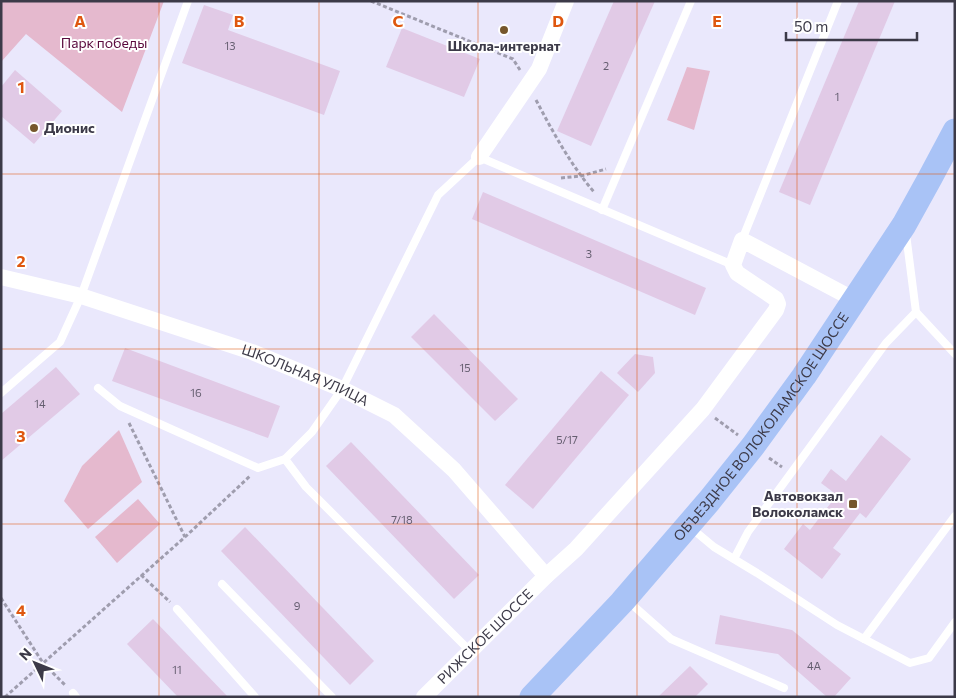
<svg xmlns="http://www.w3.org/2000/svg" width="956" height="698" font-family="Commissioner,sans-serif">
  <rect width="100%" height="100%" fill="#eae8fc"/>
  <!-- green -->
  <g fill="#e5b9ce">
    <polygon points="1,1 164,1 122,112 26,34 1,62"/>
    <polygon points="687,67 710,71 694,130 667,120"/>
    <polygon points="119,430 142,482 88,529 64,501 82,466"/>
    <polygon points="138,499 160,524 117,563 95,537"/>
  </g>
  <!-- building -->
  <g fill="#e1cae6">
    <polygon points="614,1 655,1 591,146 557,131"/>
    <polygon points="859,1 895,1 810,205 779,192"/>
    <polygon points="204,5 233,15 228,30 340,71 324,115 182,63"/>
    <polygon points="402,28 480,59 464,97 386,67"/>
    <polygon points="15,70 62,111 34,144 1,116 1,87"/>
    <polygon points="483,192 706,288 695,315 472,219"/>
    <polygon points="434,314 518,399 495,421 411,337"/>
    <polygon points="125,348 280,406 268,438 112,381"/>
    <polygon points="635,354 653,357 655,373 638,392 617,373"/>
    <polygon points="56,367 80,394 1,461 1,414"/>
    <polygon points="601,371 629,395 533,509 505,485"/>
    <polygon points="881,435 911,459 866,518 860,513 833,548 841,554 822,579 784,549 803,524 810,530 837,495 821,483 831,469 846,481"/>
    <polygon points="351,442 479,575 454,599 326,466"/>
    <polygon points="245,527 374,661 350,685 221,551"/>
    <polygon points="720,615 792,630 851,678 834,697 827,697 778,654 715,644"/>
    <polygon points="153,619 228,697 178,697 127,644"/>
    <polygon points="690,666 708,684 695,697 658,697"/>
  </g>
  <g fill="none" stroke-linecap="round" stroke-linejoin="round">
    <!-- path -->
    <g stroke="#9f9dae" stroke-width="3" stroke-dasharray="4 2.5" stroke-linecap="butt">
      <polyline points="371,1 513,59 520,70"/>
      <path d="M536 100C553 132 570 164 594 192"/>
      <polyline points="561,178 581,176 606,169"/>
      <polyline points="715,418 738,435"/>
      <polyline points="129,423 185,537"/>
      <polyline points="769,458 782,467"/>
      <polyline points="141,575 170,602"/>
      <polyline points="1,598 43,663 66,686"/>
      <polyline points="5,697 185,537 250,476"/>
    </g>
    <!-- lane -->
    <g stroke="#fff" stroke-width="8">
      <polyline points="602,210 691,1"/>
      <polyline points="906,234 916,312 955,354"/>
      <polyline points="742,240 838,1"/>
      <polyline points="98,388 120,406 258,468 285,459"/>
      <polyline points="1,393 60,342 81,296 188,1"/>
      <polyline points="690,527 714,547 757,573 837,625 864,639 955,516"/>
      <polyline points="734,559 748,532 886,343 916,312"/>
      <polyline points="222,584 332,697"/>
      <polyline points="628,601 671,639 784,688"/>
      <polyline points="177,609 255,697"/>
      <polyline points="864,639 910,663 929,658 955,622"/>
      <polyline points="470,651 306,487 285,459 312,432 342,389 438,195 479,157 733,265"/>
      <polyline points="73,693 76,697"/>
    </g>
    <!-- street -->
    <g stroke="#fff" stroke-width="16">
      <polyline points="479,157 539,69 566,1"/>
      <path id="s1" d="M1 277 81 296 252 352 342 389 394 415 454 470 546 576"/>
      <path id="s2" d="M424 697 546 576 576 549 703 409 776 310 778 304 776 299 737 273 733 265 742 240 855 300"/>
    </g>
    <!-- primary -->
    <path stroke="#a9c3f6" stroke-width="25" id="s3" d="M532 697 622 602 709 501 753 446 804 376 904 225 930 178 955 131"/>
  </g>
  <!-- grid -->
  <path fill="none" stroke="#df570f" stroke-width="1" stroke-opacity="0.55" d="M159 1V697M319 1V697M478 1V697M637 1V697M797 1V697M1 174H955M1 349H955M1 524H955"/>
  <!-- markers -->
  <g fill="#76572c" stroke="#fff" stroke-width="2">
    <circle cx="504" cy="30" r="5"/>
    <circle cx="34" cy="128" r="5"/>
    <rect x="848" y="499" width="10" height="10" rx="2.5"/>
  </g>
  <g text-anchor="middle" stroke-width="4" stroke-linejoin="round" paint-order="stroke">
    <!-- number labels -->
    <g font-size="11" fill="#655e70">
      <text x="230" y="50">13</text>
      <text x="606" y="70">2</text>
      <text x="837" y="101">1</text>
      <text x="589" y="258">3</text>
      <text x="465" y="372">15</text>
      <text x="196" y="397">16</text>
      <text x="40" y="408">14</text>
      <text x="567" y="444">5/17</text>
      <text x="402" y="524">7/18</text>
      <text x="297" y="610">9</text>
      <text x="814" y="670">4А</text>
      <text x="177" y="674">11</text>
    </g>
    <!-- park labels -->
    <g font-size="14" fill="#59083c" stroke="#fff">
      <text x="104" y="48">Парк победы</text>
    </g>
    <!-- poi labels -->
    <g font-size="14" font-weight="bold" fill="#3c3a48" stroke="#fff">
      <text x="504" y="51">Школа-интернат</text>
      <text x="44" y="133" text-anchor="start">Дионис</text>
      <text x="843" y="501" text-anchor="end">Автовокзал<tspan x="843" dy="16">Волоколамск</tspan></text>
    </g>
    <!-- street labels -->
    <g font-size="14" fill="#3c3a48" stroke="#fff">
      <text dy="5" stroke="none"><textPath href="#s1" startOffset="320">ШКОЛЬНАЯ УЛИЦА</textPath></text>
      <text dy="5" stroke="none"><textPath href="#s3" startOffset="355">ОБЪЕЗДНОЕ ВОЛОКОЛАМСКОЕ ШОССЕ</textPath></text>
      <text dy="5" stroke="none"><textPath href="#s2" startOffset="86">РИЖСКОЕ ШОССЕ</textPath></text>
    </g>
  </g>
  <g font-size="16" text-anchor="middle" font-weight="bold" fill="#df570f" stroke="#fff" stroke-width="4" stroke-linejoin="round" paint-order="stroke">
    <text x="80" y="27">A</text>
    <text x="239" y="27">B</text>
    <text x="398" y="27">C</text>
    <text x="558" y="27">D</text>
    <text x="717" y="27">E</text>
    <text x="21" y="93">1</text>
    <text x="21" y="267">2</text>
    <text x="21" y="442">3</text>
    <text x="21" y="616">4</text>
  </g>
  <!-- border -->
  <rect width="956" height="698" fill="none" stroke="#3c3a48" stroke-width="5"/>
  <!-- north arrow -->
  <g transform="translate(35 663) rotate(313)" stroke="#ffffff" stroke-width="4" paint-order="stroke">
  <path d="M0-4L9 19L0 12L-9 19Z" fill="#3c3a48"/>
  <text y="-8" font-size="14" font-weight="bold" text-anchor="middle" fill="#3c3a48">N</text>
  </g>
  <!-- scale -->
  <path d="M786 32v8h131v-8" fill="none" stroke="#3c3a48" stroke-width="2.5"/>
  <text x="794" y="32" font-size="15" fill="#3c3a48" stroke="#ffffff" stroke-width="4" paint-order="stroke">50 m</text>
</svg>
